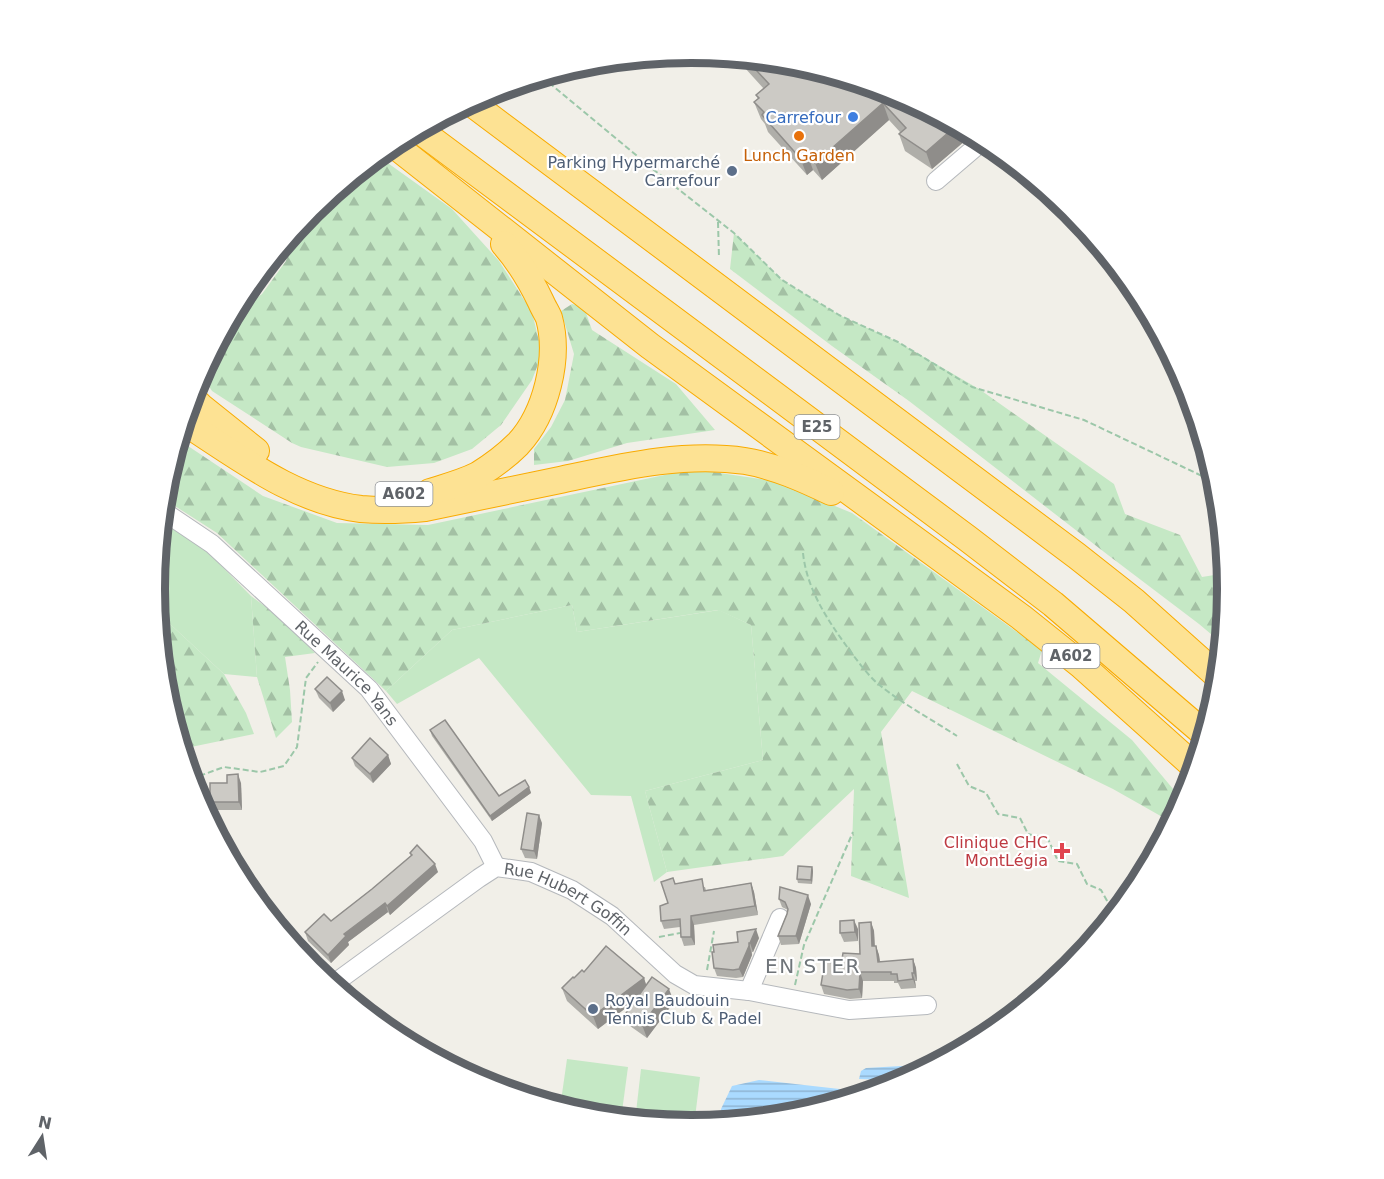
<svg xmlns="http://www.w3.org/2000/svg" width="1384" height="1179" font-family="'DejaVu Sans',sans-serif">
  <defs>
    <pattern id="forest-firs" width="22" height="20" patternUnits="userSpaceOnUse" patternTransform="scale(1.5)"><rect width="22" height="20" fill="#c5e8c5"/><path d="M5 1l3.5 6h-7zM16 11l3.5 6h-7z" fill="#a3c0a4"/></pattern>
    <pattern id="water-rules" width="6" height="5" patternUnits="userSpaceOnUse" patternTransform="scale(1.5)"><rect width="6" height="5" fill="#aadaff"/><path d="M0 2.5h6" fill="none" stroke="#8eb4d2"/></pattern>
  </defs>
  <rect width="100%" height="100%" fill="#f1efe8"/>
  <!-- grass -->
  <g fill="#c5e8c5">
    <polygon points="162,522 202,546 251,596 257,677 224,674 157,612 155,589"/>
    <polygon points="572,605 577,632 719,610 751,625 763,760 645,791 667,872 654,882 631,796 591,795 479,658 397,704 386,691 452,630"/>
    <polygon points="567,1059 628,1067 621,1119 587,1116 560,1108"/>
    <polygon points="641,1069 700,1077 694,1126 635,1121"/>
  </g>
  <!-- forest -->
  <g fill="url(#forest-firs)">
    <polygon points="378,156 452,209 499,261 532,312 542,354 532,380 501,425 472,449 434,463 387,467 301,447 292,443 212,391 201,374 231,318 262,294 286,261 292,235 313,210"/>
    <polygon points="734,233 782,280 839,315 898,342 979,389 1114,484 1125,514 1180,535 1202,577 1227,573 1229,590 1224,645 1199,624 1108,555 909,401 832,346 730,269"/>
    <polygon points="572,304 584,307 592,330 676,384 715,430 627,443 568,461 534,465 534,449 551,427 565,400 574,354 561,311"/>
    <polygon points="179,440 263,496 337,523 428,525 693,469 774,481 852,513 1042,650 1038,663 1132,740 1184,802 1173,823 1113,789 912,691 881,732 909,898 851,876 854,789 783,856 667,872 645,791 763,760 751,625 718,610 577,632 572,605 452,630 386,691 217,533 164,499 165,484"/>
    <polygon points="251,596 284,620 315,653 285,657 290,690 292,722 276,738 257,677"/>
    <polygon points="157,612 224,674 246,713 254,734 191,747 176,729 165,694"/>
  </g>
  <!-- water -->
  <g fill="url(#water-rules)">
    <polygon points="919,1065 927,1070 901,1084 884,1080 859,1079 861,1071 866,1068"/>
    <polygon points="759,1080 875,1093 796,1116 720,1124 721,1109 732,1086"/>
  </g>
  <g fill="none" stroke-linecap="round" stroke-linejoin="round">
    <defs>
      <g id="minor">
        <polyline points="936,181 984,140"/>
        <path id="s1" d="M163 511 212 544 369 689 483 841 496 867"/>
        <path id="s2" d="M332 985 479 878 496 867 531 872 572 890 612 916 675 974 694 985 749 991 849 1010 927 1005"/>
        <polyline points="749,991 780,918"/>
      </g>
      <g id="highway">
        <polyline points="470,102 1077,556 1134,601 1220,678"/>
        <polyline points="419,130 967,538 1053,604 1206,735"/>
        <polyline points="393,144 650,346 1021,617 1081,665 1196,768"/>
        <polyline points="192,398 201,407 256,451"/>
        <path d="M184 422C239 457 294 501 361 509 383 511 404 510 425 508 470 499 515 489 560 480 621 467 683 452 745 461 775 466 804 479 831 492"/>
        <path d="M430 492C446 487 462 483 478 475 491 467 507 455 518 444 546 414 560 358 549 318 547 313 543 307 541 302 531 281 519 261 504 244"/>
      </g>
    </defs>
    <!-- minor casing -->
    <use href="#minor" stroke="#b5b8bc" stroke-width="20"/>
    <!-- highway casing -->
    <use href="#highway" stroke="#f9ab00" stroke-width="28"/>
    <!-- path -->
    <g stroke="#9cc7a9" stroke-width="2" stroke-dasharray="6 3" stroke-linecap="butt">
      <polyline points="542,77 654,170 734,233 782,280 839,315 898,342 972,387 1084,420 1219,484"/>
      <polyline points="718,222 719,258"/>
      <path d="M803 553C807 592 831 625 853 655 860 664 868 675 877 683 901 703 931 719 957 736"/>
      <polyline points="957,764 969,786 986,793 998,814 1020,818 1028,834 1048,839 1058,861 1077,864 1087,884 1101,890 1114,913 1117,914"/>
      <polyline points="191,779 224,767 260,772 284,766 297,747 306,678 318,662"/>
      <polyline points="659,937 680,933"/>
      <polyline points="707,970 714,931"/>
      <polyline points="795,985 804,945 853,832"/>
    </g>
    <!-- minor -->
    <use href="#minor" stroke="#fff" stroke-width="18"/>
    <!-- highway -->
    <use href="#highway" stroke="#fde293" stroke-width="26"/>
  </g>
  <!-- wall -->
  <g fill="#afaea9">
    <polygon points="735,57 797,63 898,94 973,134 932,169 905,151 899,134 900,132 889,120 822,180 813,170 807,175 768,132 765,124 761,119 754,102 758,99 756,95 764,89"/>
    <polygon points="315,689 345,700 333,712 319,698"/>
    <polygon points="430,730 499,796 529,787 531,793 492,821 432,736"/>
    <polygon points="388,755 391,764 373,783 355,766 352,758"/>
    <polygon points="227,783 241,783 242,810 213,810 210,802"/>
    <polygon points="542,823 537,859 525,858 521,849"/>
    <polygon points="410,853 438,872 390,915 388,912 348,942 349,945 331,963 308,941 305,932 331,921 372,889 411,856"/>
    <polygon points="812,867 813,871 812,884 798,883 797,879"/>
    <polygon points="751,883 754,892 758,915 694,925 695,945 684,946 681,937 680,927 664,929 661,921 675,884 705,887 706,890"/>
    <polygon points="779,899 811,904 799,944 781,945 778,936 788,910 782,907"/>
    <polygon points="871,922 874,931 875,946 876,946 879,955 880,962 913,959 916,968 917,981 915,981 916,988 901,989 898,983 894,983 894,981 863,981 862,998 850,999 824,994 821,985 860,954"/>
    <polygon points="858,929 858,941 844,942 840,933"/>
    <polygon points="759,938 753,952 752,952 752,955 743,977 736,978 717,976 714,968 738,942"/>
    <polygon points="584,972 644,978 646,985 674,1002 647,1038 630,1026 626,1013 634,1002 598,1029 567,1001 562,988 574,978"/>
  </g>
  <!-- shaded-wall -->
  <g fill="#8f8d8a">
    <polygon points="883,103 889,120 822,180 815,163"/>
    <polygon points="957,125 973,134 932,169 926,152"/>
    <polygon points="807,153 813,170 807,175 800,158"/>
    <polygon points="342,691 345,700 333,712 330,703"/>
    <polygon points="388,755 391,764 373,783 370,774"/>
    <polygon points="238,774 241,783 242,810 239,802"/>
    <polygon points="529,787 531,793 492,821 490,816"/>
    <polygon points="539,815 542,823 537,859 534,851"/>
    <polygon points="435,864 438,872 390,915 387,906"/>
    <polygon points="812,867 813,871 812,884 811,880"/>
    <polygon points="751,883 754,892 758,915 755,906"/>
    <polygon points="808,895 811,904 799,944 796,936"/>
    <polygon points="385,903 388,912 348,942 349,945 331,963 328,955 344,934"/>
    <polygon points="691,916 694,925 695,945 691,937"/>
    <polygon points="854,920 858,929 858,941 855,932"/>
    <polygon points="871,922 874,931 875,955 872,946"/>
    <polygon points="756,929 759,938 753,952 750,943"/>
    <polygon points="749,943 752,955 743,977 739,969"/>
    <polygon points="298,944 301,953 301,955 298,952"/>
    <polygon points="876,946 879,955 881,970 878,962"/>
    <polygon points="913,959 916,968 917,981 914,973"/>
    <polygon points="860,972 863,981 862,998 859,989"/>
    <polygon points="912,973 915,981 916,988 913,979"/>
    <polygon points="644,978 648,991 598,1029 593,1016"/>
    <polygon points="669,989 674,1002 647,1038 642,1025"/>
  </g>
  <!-- building -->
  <g fill="#cccac5" stroke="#8f8d8a" stroke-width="1.5">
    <polygon points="745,58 797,63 898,94 957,125 926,152 899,134 906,128 883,103 815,163 807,153 800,158 762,115 764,112 754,102 759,98 756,95 769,84"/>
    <polygon points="327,677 342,691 330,703 315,689"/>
    <polygon points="445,720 499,796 525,780 529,787 490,816 430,730"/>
    <polygon points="370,738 388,755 370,774 352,758"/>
    <polygon points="238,774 239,802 210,802 210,783 227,783 227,775"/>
    <polygon points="527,813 539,815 534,851 521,849"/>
    <polygon points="417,845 435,864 387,906 385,903 344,934 346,936 328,955 305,932 324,914 331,921 372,889 412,855 410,853"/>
    <polygon points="798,866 812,867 811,880 797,879"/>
    <polygon points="673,878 675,884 702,879 704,891 751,883 755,906 691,916 691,937 681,937 680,919 661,921 660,906 668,903 661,882"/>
    <polygon points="780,887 808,895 796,936 778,936 787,914 788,909 785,902 779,899"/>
    <polygon points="854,920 855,932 840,933 840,921"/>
    <polygon points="871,922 872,946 876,946 878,962 913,959 914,973 912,973 913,979 898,981 897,974 891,974 891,972 860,972 859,989 847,990 821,985 825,961 841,965 843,953 860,954 859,923"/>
    <polygon points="756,929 750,943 749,943 749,946 739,969 733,970 714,968 712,952 714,952 713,945 738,942 737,932"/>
    <polygon points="292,944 298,944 298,952"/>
    <polygon points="606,946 644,978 593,1016 562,988 573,977 574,978 582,970 584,972"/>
    <polygon points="652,977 669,989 642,1025 626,1013"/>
  </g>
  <!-- markers -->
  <circle fill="#3f7fe0" stroke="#fff" stroke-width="2" cx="853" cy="117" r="6"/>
  <circle fill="#e8710a" stroke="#fff" stroke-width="2" cx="799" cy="136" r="6"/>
  <g fill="#5c6f8a" stroke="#fff" stroke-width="2">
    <circle cx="732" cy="171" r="6"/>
    <circle cx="593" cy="1009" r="6"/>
  </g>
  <path fill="#e0444e" stroke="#fff" stroke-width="2" d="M1059 842h6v6h6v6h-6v6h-6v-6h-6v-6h6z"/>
  <g text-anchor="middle" stroke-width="4.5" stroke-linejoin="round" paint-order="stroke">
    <!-- shield labels -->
    <g fill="#fff" stroke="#8f9295" stroke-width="1.5">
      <rect x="794.5" y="415" width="45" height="24" rx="4.5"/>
      <rect x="375.5" y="482" width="57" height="24" rx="4.5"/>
      <rect x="1042.5" y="644" width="57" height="24" rx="4.5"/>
    </g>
    <g font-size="15" font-weight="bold" fill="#5f6368">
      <text x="817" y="432">E25</text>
      <text x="404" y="499">A602</text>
      <text x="1071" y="661">A602</text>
    </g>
    <!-- shop labels -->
    <g font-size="16" fill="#366cbe" stroke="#fff" text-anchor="end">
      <text x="841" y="123">Carrefour</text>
    </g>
    <!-- food labels -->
    <g font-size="16" fill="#c56008" stroke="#fff">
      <text x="799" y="161">Lunch Garden</text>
    </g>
    <!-- service labels -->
    <g font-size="16" fill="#4e5e75" stroke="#fff" text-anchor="end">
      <text x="720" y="168">Parking Hypermarché<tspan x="720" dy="18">Carrefour</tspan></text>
      <text x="605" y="1006" text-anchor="start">Royal Baudouin<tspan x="605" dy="18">Tennis Club &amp; Padel</tspan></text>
    </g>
    <!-- street labels -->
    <g font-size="16" fill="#5f6368" stroke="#fff">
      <text dy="6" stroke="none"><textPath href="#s1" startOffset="246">Rue Maurice Yans</textPath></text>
      <text dy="6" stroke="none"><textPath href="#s2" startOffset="282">Rue Hubert Goffin</textPath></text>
    </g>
    <!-- health labels -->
    <g font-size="16" fill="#be3a42" stroke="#fff" text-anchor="end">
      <text x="1048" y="848">Clinique CHC<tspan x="1048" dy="18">MontLégia</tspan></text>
    </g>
    <!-- quarter labels -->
    <g font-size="20" letter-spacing="1.5" fill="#70757a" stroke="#fff">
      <text x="813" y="973">EN STER</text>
    </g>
  </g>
  <!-- crop -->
  <path d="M0 0H1384V1179H0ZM165 589a526 526 0 1 1 1052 0a526 526 0 1 1-1052 0Z" fill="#fff" fill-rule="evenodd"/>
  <path fill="none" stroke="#5f6368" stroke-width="8" d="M165 589a526 526 0 1 1 1052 0a526 526 0 1 1-1052 0Z"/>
  <!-- north arrow -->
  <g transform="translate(42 1137) rotate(12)" stroke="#ffffff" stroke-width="4.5" paint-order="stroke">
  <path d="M0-4.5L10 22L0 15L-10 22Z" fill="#5f6368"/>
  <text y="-9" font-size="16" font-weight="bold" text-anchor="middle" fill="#5f6368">N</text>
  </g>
</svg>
